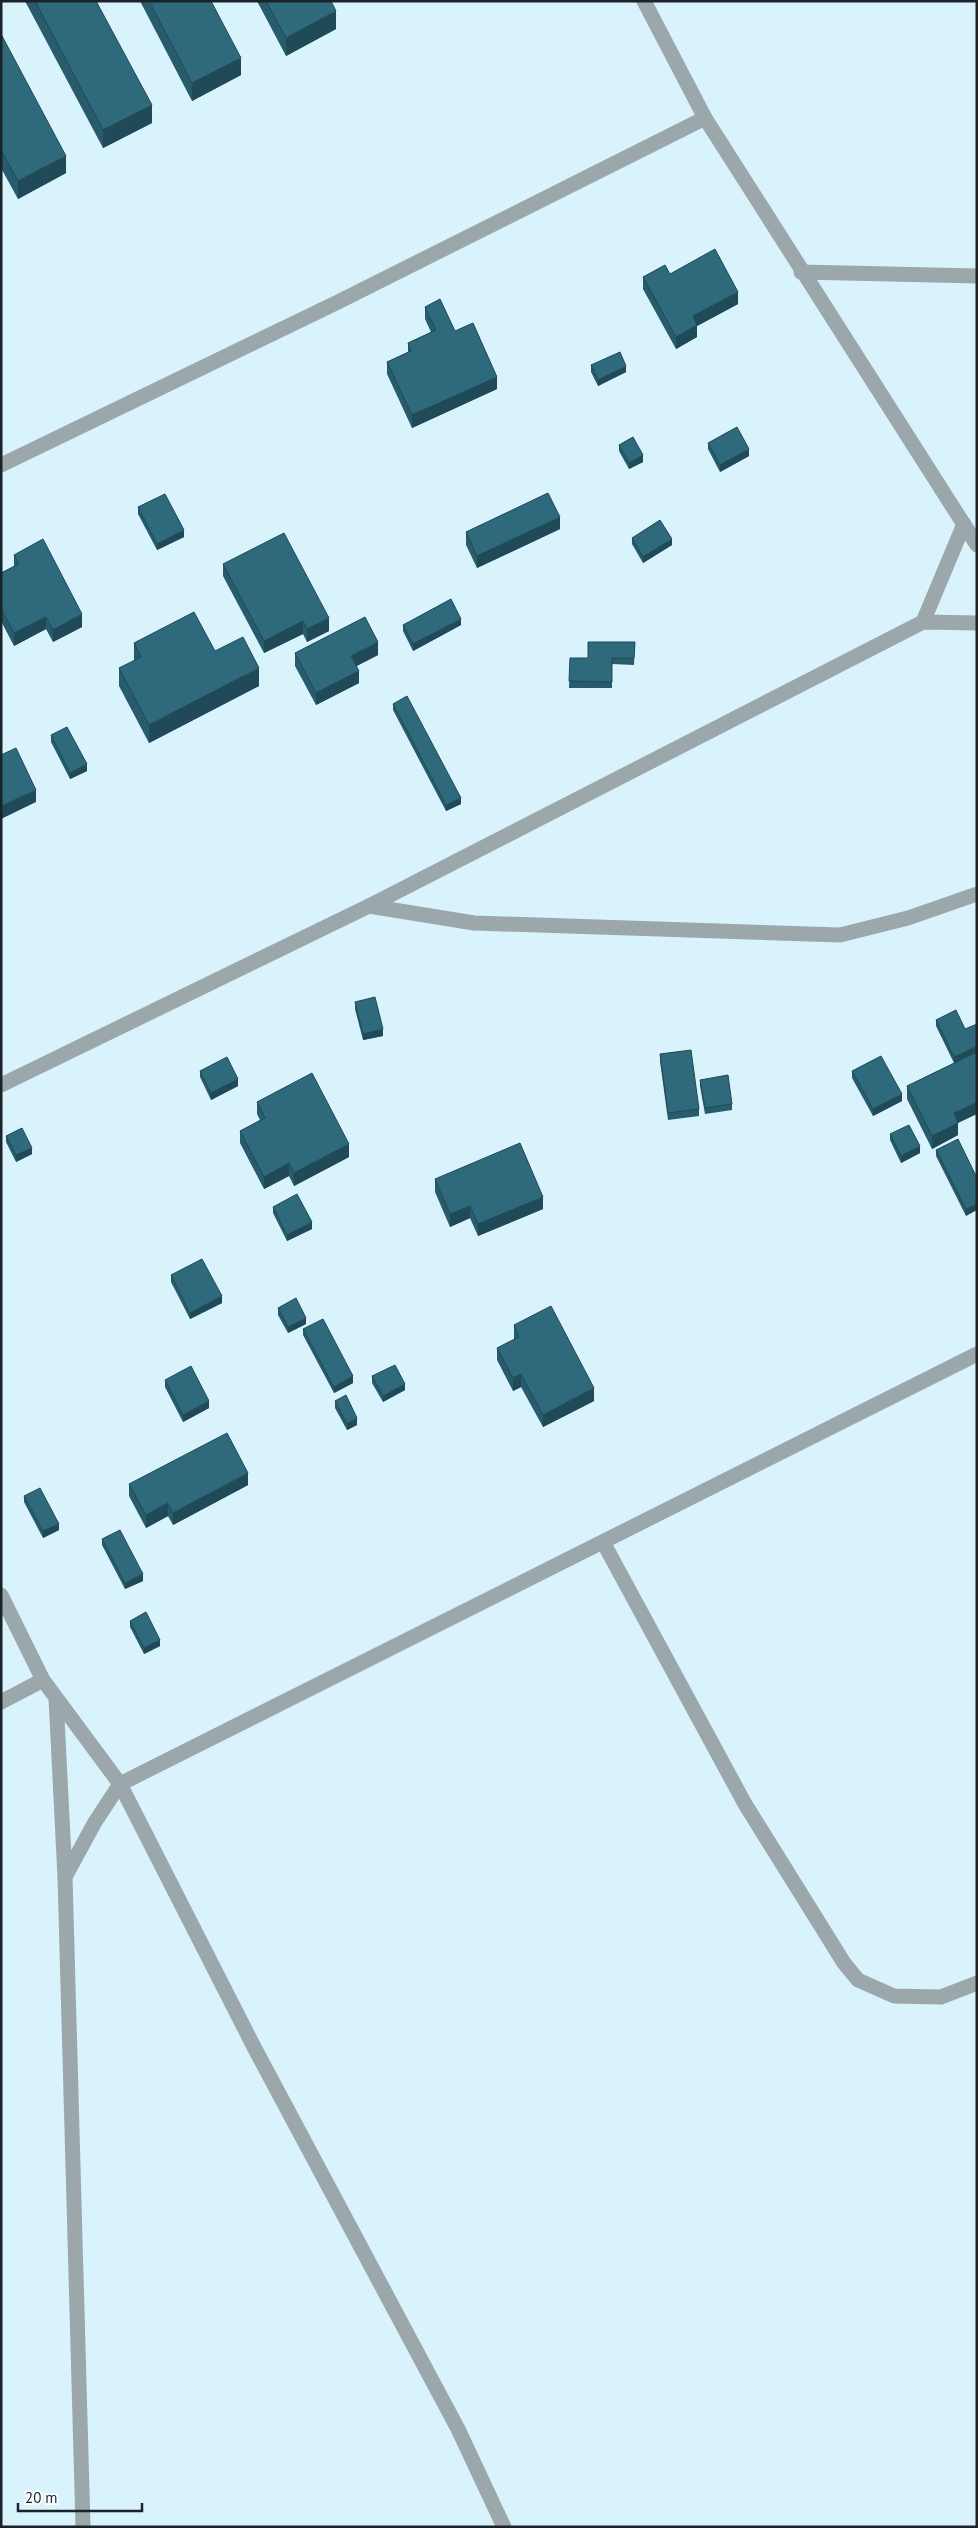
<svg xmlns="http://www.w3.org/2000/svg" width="978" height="2528" font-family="'PT Sans',sans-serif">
  <rect width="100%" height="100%" fill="#d9f3fd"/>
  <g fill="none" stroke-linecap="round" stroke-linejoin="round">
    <!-- minor -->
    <g stroke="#9ca7ab" stroke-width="15">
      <polyline points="644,1 705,118 977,545"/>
      <polyline points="801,272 977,276"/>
      <polyline points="1,465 338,302 705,118"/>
      <polyline points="923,622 964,524"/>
      <polyline points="369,906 474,923 840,935 908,918 977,894"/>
      <polyline points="1,1085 369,906 923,622 977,623"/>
      <polyline points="603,1542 745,1804 844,1963 858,1980 894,1996 941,1997 977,1983"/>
      <polyline points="1,1595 43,1680 120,1784 254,2047 458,2429 504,2527"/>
      <polyline points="56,1698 65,1877 83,2527"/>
      <polyline points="1,1702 43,1680"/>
      <polyline points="65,1877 95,1822 120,1784 977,1354"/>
    </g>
  </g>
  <!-- wall -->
  <g fill="#285b6b">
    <polygon points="25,1 96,1 152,123 103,148"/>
    <polygon points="140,1 211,1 241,75 192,101"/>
    <polygon points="257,1 331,1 336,29 286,56"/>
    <polygon points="1,34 66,173 18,199 1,168"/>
    <polygon points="670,274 738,304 697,326 697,337 676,349 643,289 643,277"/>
    <polygon points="425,307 455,331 497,389 412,428 387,374 387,362 408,352 408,343 431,332 425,319"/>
    <polygon points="591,365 626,372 598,386 591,372"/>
    <polygon points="708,443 749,456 720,472 708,449"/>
    <polygon points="619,445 643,462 629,469 619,451"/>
    <polygon points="138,507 184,537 157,550 138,514"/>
    <polygon points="560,529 477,568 466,545 466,532"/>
    <polygon points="632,538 672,545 643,563 632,544"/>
    <polygon points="14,555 82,627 53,642 46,629 14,646 1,621 1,573 14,566"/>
    <polygon points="223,564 329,631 307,642 303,634 264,653 223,576"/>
    <polygon points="403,625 461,625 413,651 403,631"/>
    <polygon points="635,642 634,665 612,664 612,688 569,688 570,658 588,658"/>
    <polygon points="134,643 215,651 259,686 149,743 119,686 119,668 134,661"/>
    <polygon points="295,653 378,655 356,666 359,683 316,705 295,666"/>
    <polygon points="393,704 461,804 446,811 393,710"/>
    <polygon points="51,735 87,771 70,779 51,742"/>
    <polygon points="355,1002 383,1036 363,1040 355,1009"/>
    <polygon points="956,1010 958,1135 932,1149 907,1099 907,1086 954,1063 936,1026 936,1020"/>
    <polygon points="660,1054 699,1109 699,1116 668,1120 660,1061"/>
    <polygon points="200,1071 238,1086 211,1100 200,1077"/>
    <polygon points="852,1071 902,1101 873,1116 852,1078"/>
    <polygon points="700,1080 732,1104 732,1110 705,1114 700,1086"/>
    <polygon points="257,1102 349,1157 294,1186 289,1176 264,1189 240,1143 240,1131 260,1120 257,1114"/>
    <polygon points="890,1134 920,1153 901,1163 890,1140"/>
    <polygon points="6,1136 32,1154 16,1162 6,1142"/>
    <polygon points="936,1150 977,1178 966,1216 936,1156"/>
    <polygon points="435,1179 543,1209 478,1236 470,1218 450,1227 435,1192"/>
    <polygon points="273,1207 312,1229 287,1241 273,1213"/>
    <polygon points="171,1275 222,1303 190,1319 171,1282"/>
    <polygon points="278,1308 306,1324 288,1333 278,1315"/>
    <polygon points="514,1325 594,1401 543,1427 521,1387 513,1391 497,1360 497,1348 514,1339"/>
    <polygon points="303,1329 353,1383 334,1393 303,1335"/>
    <polygon points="372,1376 405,1390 383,1402 372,1383"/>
    <polygon points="165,1380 209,1408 183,1422 165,1387"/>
    <polygon points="335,1401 357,1425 347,1430 335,1408"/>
    <polygon points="129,1484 248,1485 173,1525 168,1516 146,1528 129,1496"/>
    <polygon points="24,1496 59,1530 43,1538 24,1502"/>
    <polygon points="102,1539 143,1581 125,1589 102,1545"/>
    <polygon points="130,1621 160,1646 144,1654 130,1627"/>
  </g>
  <!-- shaded-wall -->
  <g fill="#204a57">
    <polygon points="336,11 336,29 286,56 286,38"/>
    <polygon points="241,58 241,75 192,101 192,83"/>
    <polygon points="152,105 152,123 103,148 103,130"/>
    <polygon points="66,156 66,173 18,199 18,181"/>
    <polygon points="738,292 738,304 697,326 697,337 676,349 676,337 693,316"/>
    <polygon points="626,366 626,372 598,386 598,380"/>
    <polygon points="497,377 497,389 412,428 412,415"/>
    <polygon points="749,449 749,456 720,472 720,465"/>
    <polygon points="643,455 643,462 629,469 629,463"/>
    <polygon points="560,517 560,529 477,568 477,556"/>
    <polygon points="184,530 184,537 157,550 157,544"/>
    <polygon points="672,539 672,545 643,563 643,557"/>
    <polygon points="82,614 82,627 53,642 53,630"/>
    <polygon points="46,617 46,629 14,646 14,633"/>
    <polygon points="329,618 329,631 307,642 307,629"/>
    <polygon points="461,619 461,625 413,651 413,644"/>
    <polygon points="303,621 303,634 264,653 264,641"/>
    <polygon points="378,642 378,655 351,669 351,656"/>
    <polygon points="259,668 259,686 149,743 149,725"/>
    <polygon points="359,671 359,683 316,705 316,693"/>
    <polygon points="87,764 87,771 70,779 70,773"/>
    <polygon points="36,790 36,802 1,819 1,806"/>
    <polygon points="461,798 461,804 446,811 446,805"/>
    <polygon points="383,1029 383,1036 363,1040 363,1034"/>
    <polygon points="977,1046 977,1053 954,1064 954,1057"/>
    <polygon points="238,1079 238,1086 211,1100 211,1093"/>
    <polygon points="902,1094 902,1101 873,1116 873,1109"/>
    <polygon points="977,1102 977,1114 958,1123 958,1135 932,1149 932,1136 954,1113"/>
    <polygon points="349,1144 349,1157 294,1186 294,1173"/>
    <polygon points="920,1146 920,1153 901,1163 901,1156"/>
    <polygon points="32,1148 32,1154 16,1162 16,1155"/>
    <polygon points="289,1163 289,1176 264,1189 264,1177"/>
    <polygon points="543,1197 543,1209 478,1236 478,1224"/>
    <polygon points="977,1204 977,1210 966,1216 966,1209"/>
    <polygon points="470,1206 470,1218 450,1227 450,1214"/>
    <polygon points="312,1222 312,1229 287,1241 287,1235"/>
    <polygon points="222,1296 222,1303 190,1319 190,1313"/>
    <polygon points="306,1318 306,1324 288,1333 288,1327"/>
    <polygon points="521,1374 521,1387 513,1391 513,1378"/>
    <polygon points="353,1376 353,1383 334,1393 334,1387"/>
    <polygon points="405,1384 405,1390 383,1402 383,1396"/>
    <polygon points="594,1388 594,1401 543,1427 543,1415"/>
    <polygon points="209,1401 209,1408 183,1422 183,1415"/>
    <polygon points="357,1418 357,1425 347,1430 347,1424"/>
    <polygon points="248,1473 248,1485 173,1525 173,1513"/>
    <polygon points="168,1503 168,1516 146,1528 146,1515"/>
    <polygon points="59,1524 59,1530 43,1538 43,1531"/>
    <polygon points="143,1574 143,1581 125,1589 125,1583"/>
    <polygon points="160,1640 160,1646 144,1654 144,1648"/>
  </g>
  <!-- building -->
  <g fill="#2e6a7c" stroke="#204a57">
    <polygon points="35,1 96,1 152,105 103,130"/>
    <polygon points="149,1 211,1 241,58 192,83"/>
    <polygon points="266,1 331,1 336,11 286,38"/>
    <polygon points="1,34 66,156 18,181 1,150"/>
    <polygon points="715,249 738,292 693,316 697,325 676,337 643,277 665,265 670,274"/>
    <polygon points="440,299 455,331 473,323 497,377 412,415 387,362 411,351 408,343 436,330 425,307"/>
    <polygon points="620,352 626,366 598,380 591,365"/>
    <polygon points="737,427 749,449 720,465 708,443"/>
    <polygon points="633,437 643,455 629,463 619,445"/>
    <polygon points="548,493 560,517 477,556 466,532"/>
    <polygon points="165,494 184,530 157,544 138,507"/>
    <polygon points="660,520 672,539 643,557 632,538"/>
    <polygon points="284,533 329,618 307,629 303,621 264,641 223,564"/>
    <polygon points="43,539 82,614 53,630 46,617 14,633 1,608 1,573 19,564 14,555"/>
    <polygon points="451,599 461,619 413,644 403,625"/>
    <polygon points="194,612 215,651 243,637 259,668 149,725 119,668 141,657 134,643"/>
    <polygon points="365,617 378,642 351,656 359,671 316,693 295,653"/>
    <polygon points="588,642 635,642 634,658 612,658 612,682 569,681 570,658 588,658"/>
    <polygon points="407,696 461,798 446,805 393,704"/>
    <polygon points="67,727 87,764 70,773 51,735"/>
    <polygon points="16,748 36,790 1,806 1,755"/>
    <polygon points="375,997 383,1029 363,1034 355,1002"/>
    <polygon points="956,1010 965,1029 977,1024 977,1046 954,1057 936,1020"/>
    <polygon points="691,1050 699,1109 668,1113 660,1054"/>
    <polygon points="977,1052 977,1102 954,1113 958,1123 932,1136 907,1086"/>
    <polygon points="881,1056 902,1094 873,1109 852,1071"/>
    <polygon points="227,1057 238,1079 211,1093 200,1071"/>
    <polygon points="312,1073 349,1144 294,1173 289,1163 264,1177 240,1131 265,1118 257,1102"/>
    <polygon points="728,1075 732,1104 705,1108 700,1080"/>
    <polygon points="909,1125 920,1146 901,1156 890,1134"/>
    <polygon points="22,1128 32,1148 16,1155 6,1136"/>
    <polygon points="958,1139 977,1178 977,1204 966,1209 936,1150"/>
    <polygon points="520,1143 543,1197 478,1224 470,1206 450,1214 435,1179"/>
    <polygon points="297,1194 312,1222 287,1235 273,1207"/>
    <polygon points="202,1259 222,1296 190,1313 171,1275"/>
    <polygon points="296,1298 306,1318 288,1327 278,1308"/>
    <polygon points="551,1306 594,1388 543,1415 521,1374 513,1378 497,1348 519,1337 514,1325"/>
    <polygon points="323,1319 353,1376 334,1387 303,1329"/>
    <polygon points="395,1365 405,1384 383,1396 372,1376"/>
    <polygon points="191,1366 209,1401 183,1415 165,1380"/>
    <polygon points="346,1395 357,1418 347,1424 335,1401"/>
    <polygon points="227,1433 248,1473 173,1513 168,1503 146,1515 129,1484"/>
    <polygon points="40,1488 59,1524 43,1531 24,1496"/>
    <polygon points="120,1530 143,1574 125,1583 102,1539"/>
    <polygon points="146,1612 160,1640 144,1648 130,1621"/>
  </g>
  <!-- border -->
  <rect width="978" height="2528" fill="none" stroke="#1a2327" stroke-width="5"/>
  <!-- scale -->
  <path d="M18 2503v8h124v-8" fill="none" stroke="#1a2327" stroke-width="2.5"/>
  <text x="25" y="2503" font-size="15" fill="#1a2327" stroke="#f7fdfe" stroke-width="4" paint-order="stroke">20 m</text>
</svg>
